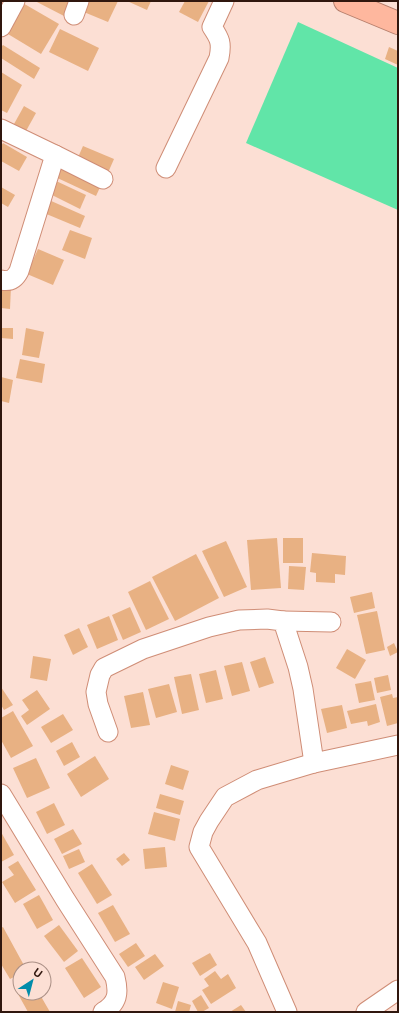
<svg xmlns="http://www.w3.org/2000/svg" width="399" height="1013" font-family="Inter,sans-serif">
  <rect width="100%" height="100%" fill="#fcdfd4"/>
  <!-- green -->
  <polygon fill="#61e5a8" points="298,22 398,68 398,210 246,143"/>
  <!-- building -->
  <g fill="#e8b183">
    <polygon points="35,1 71,1 64,16"/>
    <polygon points="83,1 118,1 108,22 79,10"/>
    <polygon points="127,1 151,1 147,10"/>
    <polygon points="185,1 209,1 198,22 179,12"/>
    <polygon points="21,2 59,24 41,54 3,31"/>
    <polygon points="60,29 99,48 88,71 49,52"/>
    <polygon points="3,45 40,68 34,79 1,58 1,47"/>
    <polygon points="389,47 398,51 398,65 385,59"/>
    <polygon points="1,72 22,85 7,113 1,110"/>
    <polygon points="24,106 36,113 26,131 14,124"/>
    <polygon points="3,143 27,157 19,171 1,161 1,146"/>
    <polygon points="83,146 114,159 107,175 76,162"/>
    <polygon points="58,162 102,183 96,196 51,175"/>
    <polygon points="54,180 86,195 80,209 48,193"/>
    <polygon points="1,187 15,195 8,207 1,203"/>
    <polygon points="49,200 85,216 80,228 44,213"/>
    <polygon points="70,230 92,238 85,259 62,250"/>
    <polygon points="38,249 64,260 53,285 27,274"/>
    <polygon points="1,286 11,286 10,309 1,308"/>
    <polygon points="1,328 13,328 13,339 1,338"/>
    <polygon points="26,328 44,332 39,358 22,355"/>
    <polygon points="20,359 45,364 42,383 16,378"/>
    <polygon points="1,377 13,380 9,403 1,401"/>
    <polygon points="277,538 281,588 251,590 247,540"/>
    <rect x="283" y="538" width="20" height="25"/>
    <polygon points="226,541 247,587 224,597 202,551"/>
    <polygon points="312,553 346,556 345,575 335,574 335,583 316,582 316,573 310,572"/>
    <polygon points="196,554 219,598 175,621 152,577"/>
    <polygon points="289,566 306,567 304,590 288,589"/>
    <polygon points="150,581 169,619 146,630 128,592"/>
    <polygon points="372,592 375,608 354,613 350,597"/>
    <polygon points="130,607 141,632 123,640 112,615"/>
    <polygon points="377,611 385,650 366,654 357,615"/>
    <polygon points="109,616 118,640 97,649 87,625"/>
    <polygon points="79,628 88,647 73,655 64,635"/>
    <polygon points="394,643 398,652 390,656 387,647"/>
    <polygon points="347,649 366,660 355,679 336,668"/>
    <polygon points="33,656 51,659 47,681 30,678"/>
    <polygon points="265,657 274,683 259,688 250,662"/>
    <polygon points="242,662 250,691 232,696 224,666"/>
    <polygon points="216,670 223,699 206,703 199,674"/>
    <polygon points="191,674 199,710 182,714 174,677"/>
    <polygon points="388,675 391,690 377,693 374,678"/>
    <polygon points="371,681 375,700 359,703 355,684"/>
    <polygon points="169,684 177,712 156,718 148,689"/>
    <polygon points="1,687 13,705 4,710 1,705"/>
    <polygon points="37,690 50,709 27,725 21,716 29,710 22,700"/>
    <polygon points="143,692 150,725 131,728 124,696"/>
    <polygon points="392,694 393,698 398,697 398,723 387,726 380,697"/>
    <polygon points="376,704 380,722 368,726 367,721 351,724 347,711"/>
    <polygon points="342,705 347,728 327,733 321,709"/>
    <polygon points="13,711 33,746 11,758 1,740 1,718"/>
    <polygon points="63,714 73,730 51,743 41,727"/>
    <polygon points="72,742 80,757 64,766 56,751"/>
    <polygon points="95,756 109,779 81,797 67,774"/>
    <polygon points="36,758 50,788 27,798 13,768"/>
    <polygon points="171,765 189,771 183,790 165,784"/>
    <polygon points="160,794 184,801 180,815 156,808"/>
    <polygon points="54,803 65,825 47,834 36,812"/>
    <polygon points="154,812 180,819 175,841 148,834"/>
    <polygon points="73,829 82,844 62,854 54,839"/>
    <polygon points="1,832 14,855 1,862"/>
    <polygon points="165,847 167,867 145,869 143,849"/>
    <polygon points="79,849 85,862 69,869 63,856"/>
    <polygon points="124,853 130,860 122,866 116,859"/>
    <polygon points="18,861 36,890 15,903 2,882 14,875 8,867"/>
    <polygon points="92,864 112,895 97,904 78,873"/>
    <polygon points="39,895 53,920 37,929 23,904"/>
    <polygon points="113,905 130,934 115,942 98,913"/>
    <polygon points="59,925 78,951 64,962 44,936"/>
    <polygon points="3,927 26,969 20,969 20,974 10,979 1,964 1,928"/>
    <polygon points="136,943 145,956 128,967 119,954"/>
    <polygon points="210,953 217,965 200,976 192,963"/>
    <polygon points="155,954 164,966 144,980 135,967"/>
    <polygon points="82,958 101,987 84,998 65,968"/>
    <polygon points="215,971 221,979 228,974 236,988 211,1004 202,990 209,986 204,979"/>
    <polygon points="20,981 20,993 39,993 50,1012 28,1012 13,985"/>
    <polygon points="163,982 179,987 172,1009 156,1003"/>
    <polygon points="201,995 209,1008 202,1012 198,1012 192,1001"/>
    <polygon points="178,1001 191,1005 189,1012 175,1012"/>
    <polygon points="241,1005 246,1012 230,1012"/>
  </g>
  <g fill="none" stroke-linecap="round" stroke-linejoin="round">
    <defs>
      <g id="minor">
        <polyline points="74,15 79,1"/>
        <polyline points="1,27 15,1"/>
        <path d="M1 129 55 155 19 271C15 279 10 282 1 280"/>
        <polyline points="55,155 103,179"/>
        <path d="M166 168 219 58C222 43 220 39 212 27L224 1"/>
        <polyline points="283,621 331,622"/>
        <polyline points="108,732 98,704 96,692 100,675 104,668 143,649 209,627 239,620 267,619 283,621 298,667 303,689 314,763 398,745"/>
        <path d="M1 794 65 899 115 977C119 993 118 1003 103 1012"/>
        <polyline points="287,1012 257,943 199,847 203,832 209,821 225,797 257,780 314,763"/>
        <polyline points="366,1012 398,990"/>
      </g>
      <polyline id="highway" points="345,1 398,23"/>
    </defs>
    <!-- minor casing -->
    <use href="#minor" stroke="#cf8d76" stroke-width="21"/>
    <!-- highway casing -->
    <use href="#highway" stroke="#b67f6c" stroke-width="24"/>
    <!-- minor -->
    <use href="#minor" stroke="#fff" stroke-width="19"/>
    <!-- highway -->
    <use href="#highway" stroke="#feb79e" stroke-width="22"/>
  </g>
  <!-- border -->
  <rect width="399" height="1013" fill="none" stroke="#30170e" stroke-width="4"/>
  <!-- north arrow -->
  <g transform="translate(32 981) rotate(36)"><circle r="19" fill="#fcdfd4" stroke="#aa8f85"/>
  <path d="M0-3L7 15L0 10L-7 15Z" fill="#018caa"/>
  <text y="-6" font-size="11" font-weight="bold" text-anchor="middle" fill="#30170e">U</text>
  </g>
</svg>
